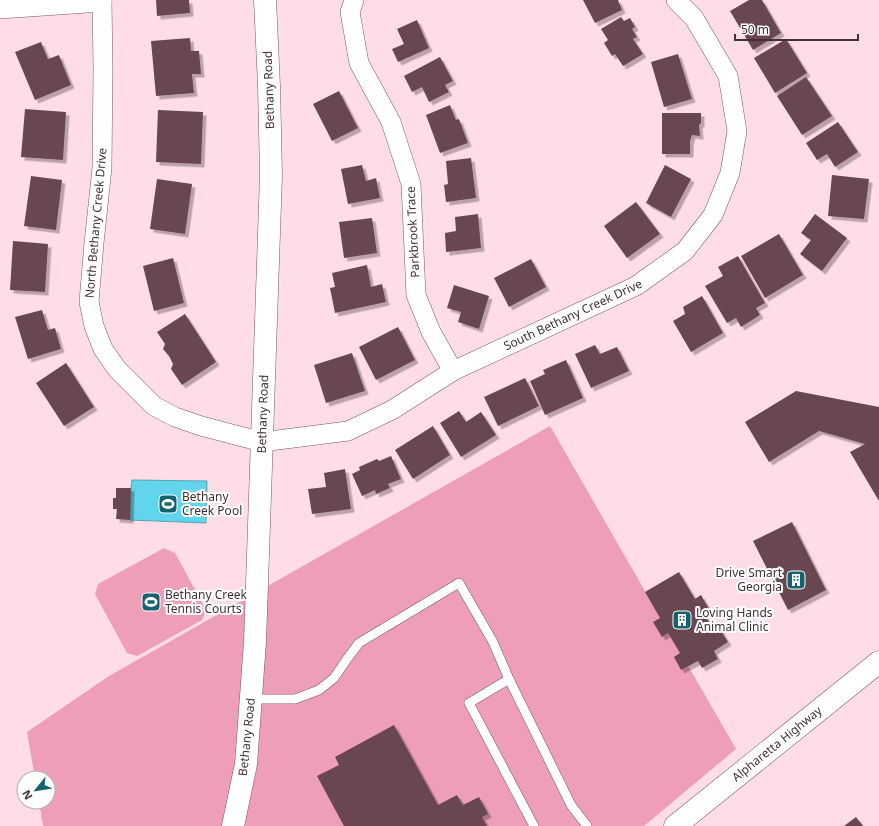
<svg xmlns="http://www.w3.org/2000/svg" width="879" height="826" font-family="'Noto Sans',sans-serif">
  <defs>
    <filter id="shadow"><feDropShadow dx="3.5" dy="3.5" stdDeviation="0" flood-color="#0004"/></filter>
  </defs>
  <rect width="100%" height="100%" fill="#ffdde6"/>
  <!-- green -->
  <g fill="#ef9eb7">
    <polygon points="550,426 736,749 644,826 43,826 39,802 48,802 48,778 35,778 27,732 109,676"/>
    <polygon points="164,548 175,553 206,610 202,620 137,656 127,653 95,594 98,584"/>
  </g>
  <!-- water -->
  <polygon fill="#60d5ec" stroke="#57a4b5" points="132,480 207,481 206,523 130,520 131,488"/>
  <!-- building -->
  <g fill="#694651" filter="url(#shadow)">
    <polygon points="156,0 189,0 190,13 157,16"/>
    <polygon points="583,0 618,0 622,10 595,23"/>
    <polygon points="749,0 762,0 781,33 753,50 730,11"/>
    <polygon points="621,17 624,21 630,18 635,27 632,29 637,37 633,39 643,54 623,66 615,54 612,56 604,43 608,40 601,29"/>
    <polygon points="417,20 429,48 398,62 392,49 404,44 397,29"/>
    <polygon points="190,38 191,51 199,51 201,74 192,74 194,93 156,96 151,41"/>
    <polygon points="786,39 807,73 775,93 754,58"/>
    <polygon points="41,42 48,59 59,55 71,85 35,100 15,52"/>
    <polygon points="678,54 692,99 664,107 651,62"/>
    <polygon points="440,57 453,81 445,85 449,92 429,102 422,87 412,92 404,76"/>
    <polygon points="806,77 832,116 802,135 777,96"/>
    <polygon points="339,91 358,128 332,141 313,104"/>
    <polygon points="450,105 456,120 459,119 468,143 440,153 426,115"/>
    <polygon points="25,109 66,112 63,160 21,157"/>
    <polygon points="158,110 203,112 201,164 156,162"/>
    <polygon points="662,113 701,113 701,123 699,125 700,136 692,135 690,141 690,154 662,154"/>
    <polygon points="838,122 858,152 835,167 827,154 817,160 806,143"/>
    <polygon points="471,158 476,198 446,202 444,185 448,184 446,161"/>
    <polygon points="362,165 366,181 376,178 380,198 348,204 341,169"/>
    <polygon points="665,165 691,179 671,217 646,203"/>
    <polygon points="832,175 869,179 864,219 828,216"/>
    <polygon points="31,176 62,180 56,230 24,226"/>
    <polygon points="157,179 192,184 185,234 150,229"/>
    <polygon points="636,202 660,234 627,258 604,226"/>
    <polygon points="478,214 481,248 446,252 445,233 456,231 455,217"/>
    <polygon points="815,214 847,238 822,271 800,254 811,240 801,233"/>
    <polygon points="372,218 377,253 344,258 339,222"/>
    <polygon points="779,234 803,275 765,298 741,256"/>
    <polygon points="13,241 48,244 45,292 10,290"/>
    <polygon points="738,256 765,303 756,308 760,315 741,327 736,318 727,323 705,286 723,276 718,267"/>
    <polygon points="173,258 184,303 154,311 143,266"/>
    <polygon points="531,259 546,287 509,307 494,278"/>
    <polygon points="367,265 371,287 382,284 386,302 335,313 330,288 335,287 332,273"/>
    <polygon points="454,285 489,296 479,329 458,322 461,312 447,308"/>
    <polygon points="702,296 723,333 691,352 673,321 685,314 683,307"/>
    <polygon points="42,310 48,330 55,328 61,349 28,359 15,317"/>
    <polygon points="185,314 216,362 182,385 171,369 173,364 169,356 163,349 165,344 157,332"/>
    <polygon points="398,327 415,360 376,380 359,347"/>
    <polygon points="595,345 600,354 617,347 629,371 591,388 575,354"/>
    <polygon points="352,353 365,391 326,403 314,365"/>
    <polygon points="566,360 583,398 545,415 530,381 545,374 543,370"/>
    <polygon points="66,363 94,407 64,426 36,383"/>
    <polygon points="525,378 539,406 498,426 484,397"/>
    <polygon points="796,391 879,407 879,501 850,452 865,444 819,431 769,462 745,422"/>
    <polygon points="459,411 466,422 481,412 496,435 461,457 440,423"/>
    <polygon points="433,426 450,455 413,479 395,450"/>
    <polygon points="391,456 401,479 388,484 390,488 376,494 375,490 362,496 352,474 360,470 359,467 377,459 379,461"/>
    <polygon points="345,469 351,509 312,514 308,489 326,487 324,473"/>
    <polygon points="116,488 131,488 130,520 116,519 117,509 113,509 113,498 116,498"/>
    <polygon points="792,522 826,590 788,610 753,541"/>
    <polygon points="679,572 695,599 701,595 709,609 703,612 715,633 720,629 728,642 714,651 718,659 702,668 698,661 681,670 674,657 680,653 668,633 662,637 653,622 660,618 645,592"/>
    <polygon points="394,725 438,805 457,795 463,805 479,797 488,814 482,817 487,826 344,826 317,776 339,765 335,757"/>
    <polygon points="856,817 863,826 844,826"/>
  </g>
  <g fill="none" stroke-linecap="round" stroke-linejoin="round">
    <defs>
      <g id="service">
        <polyline points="509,679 469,703 534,826"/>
        <polyline points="251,699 295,699 319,690 334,678 347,659 359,643 459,583 493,642 509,679 571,805 587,826"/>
      </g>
      <g id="minor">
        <polyline points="102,0 103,68 102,168 94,243 89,302 94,326 103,349 117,369 154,406 175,417 201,426 262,442 348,431 392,410 453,371 636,286 685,251 713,215 730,173 737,131 728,76 694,18 676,0"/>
        <polyline points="354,0 350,12 359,63 391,122 411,184 416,295 431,332 453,371"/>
        <polyline points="0,9 102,2"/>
      </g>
      <polyline id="tertiary" points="233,826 246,764 255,642 271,175 269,86 265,0"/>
      <polyline id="primary" points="675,826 879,662"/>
    </defs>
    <!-- service casing -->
    <use href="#service" stroke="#785560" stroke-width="10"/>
    <!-- minor casing -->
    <use href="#minor" stroke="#785560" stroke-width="20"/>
    <!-- tertiary casing -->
    <use href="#tertiary" stroke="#785560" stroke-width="23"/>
    <!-- primary casing -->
    <use href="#primary" stroke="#785560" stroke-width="23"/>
    <!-- service -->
    <use href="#service" stroke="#fff" stroke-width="9"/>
    <!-- minor -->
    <use href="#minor" stroke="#fff" stroke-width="19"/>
    <!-- tertiary -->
    <use href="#tertiary" stroke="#fff" stroke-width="22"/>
    <!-- primary -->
    <use href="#primary" stroke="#fff" stroke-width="22"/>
  </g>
  <!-- icons -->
  <defs>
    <symbol id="stadium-square" viewBox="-11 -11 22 22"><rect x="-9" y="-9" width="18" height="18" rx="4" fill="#16616e" stroke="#fff"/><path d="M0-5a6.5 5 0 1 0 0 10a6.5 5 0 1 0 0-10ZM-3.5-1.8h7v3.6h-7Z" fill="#fff"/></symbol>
    <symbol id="building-square" viewBox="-11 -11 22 22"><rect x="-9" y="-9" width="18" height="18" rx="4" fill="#16616e" stroke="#fff"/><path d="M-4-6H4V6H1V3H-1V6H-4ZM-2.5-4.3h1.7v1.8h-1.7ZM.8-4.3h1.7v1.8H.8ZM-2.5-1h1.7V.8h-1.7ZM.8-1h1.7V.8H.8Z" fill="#fff"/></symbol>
  </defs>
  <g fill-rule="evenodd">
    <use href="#stadium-square" x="157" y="493" width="22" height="22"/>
    <use href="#building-square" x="785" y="569" width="22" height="22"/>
    <use href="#stadium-square" x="140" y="591" width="22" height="22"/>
    <use href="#building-square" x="671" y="609" width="22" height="22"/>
  </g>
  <g text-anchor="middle" stroke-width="4" stroke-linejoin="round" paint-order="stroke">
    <!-- street labels -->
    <g font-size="12" fill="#423136" stroke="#fff">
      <text transform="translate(269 90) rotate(-92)" y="4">Bethany Road</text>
      <text transform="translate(96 223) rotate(-85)" y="4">North Bethany Creek Drive</text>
      <text transform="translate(413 232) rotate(-93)" y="4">Parkbrook Trace</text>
      <text transform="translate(573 315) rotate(-25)" y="4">South Bethany Creek Drive</text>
      <text transform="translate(263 414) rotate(-88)" y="4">Bethany Road</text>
      <text transform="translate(247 737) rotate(-84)" y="4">Bethany Road</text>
      <text transform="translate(777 744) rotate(-39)" y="4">Alpharetta Highway</text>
    </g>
    <!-- poi labels -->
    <g font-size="12" fill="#423136" stroke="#fff" text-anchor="start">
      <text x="182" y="501">Bethany<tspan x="182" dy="14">Creek Pool</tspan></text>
      <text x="782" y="577" text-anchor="end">Drive Smart<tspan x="782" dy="14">Georgia</tspan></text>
      <text x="165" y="599">Bethany Creek<tspan x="165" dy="14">Tennis Courts</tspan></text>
      <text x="696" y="617">Loving Hands<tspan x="696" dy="14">Animal Clinic</tspan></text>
    </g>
  </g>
  <!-- north arrow -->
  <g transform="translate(36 790) rotate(240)"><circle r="19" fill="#ffffff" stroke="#b3adaf"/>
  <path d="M0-3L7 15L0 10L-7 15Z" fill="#16616e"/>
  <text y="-6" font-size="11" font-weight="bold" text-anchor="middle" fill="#423136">N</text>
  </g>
  <!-- scale -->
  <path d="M735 34v6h123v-6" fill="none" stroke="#423136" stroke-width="2"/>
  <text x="741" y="34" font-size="12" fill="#423136" stroke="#ffffff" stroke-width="3" paint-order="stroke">50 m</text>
</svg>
